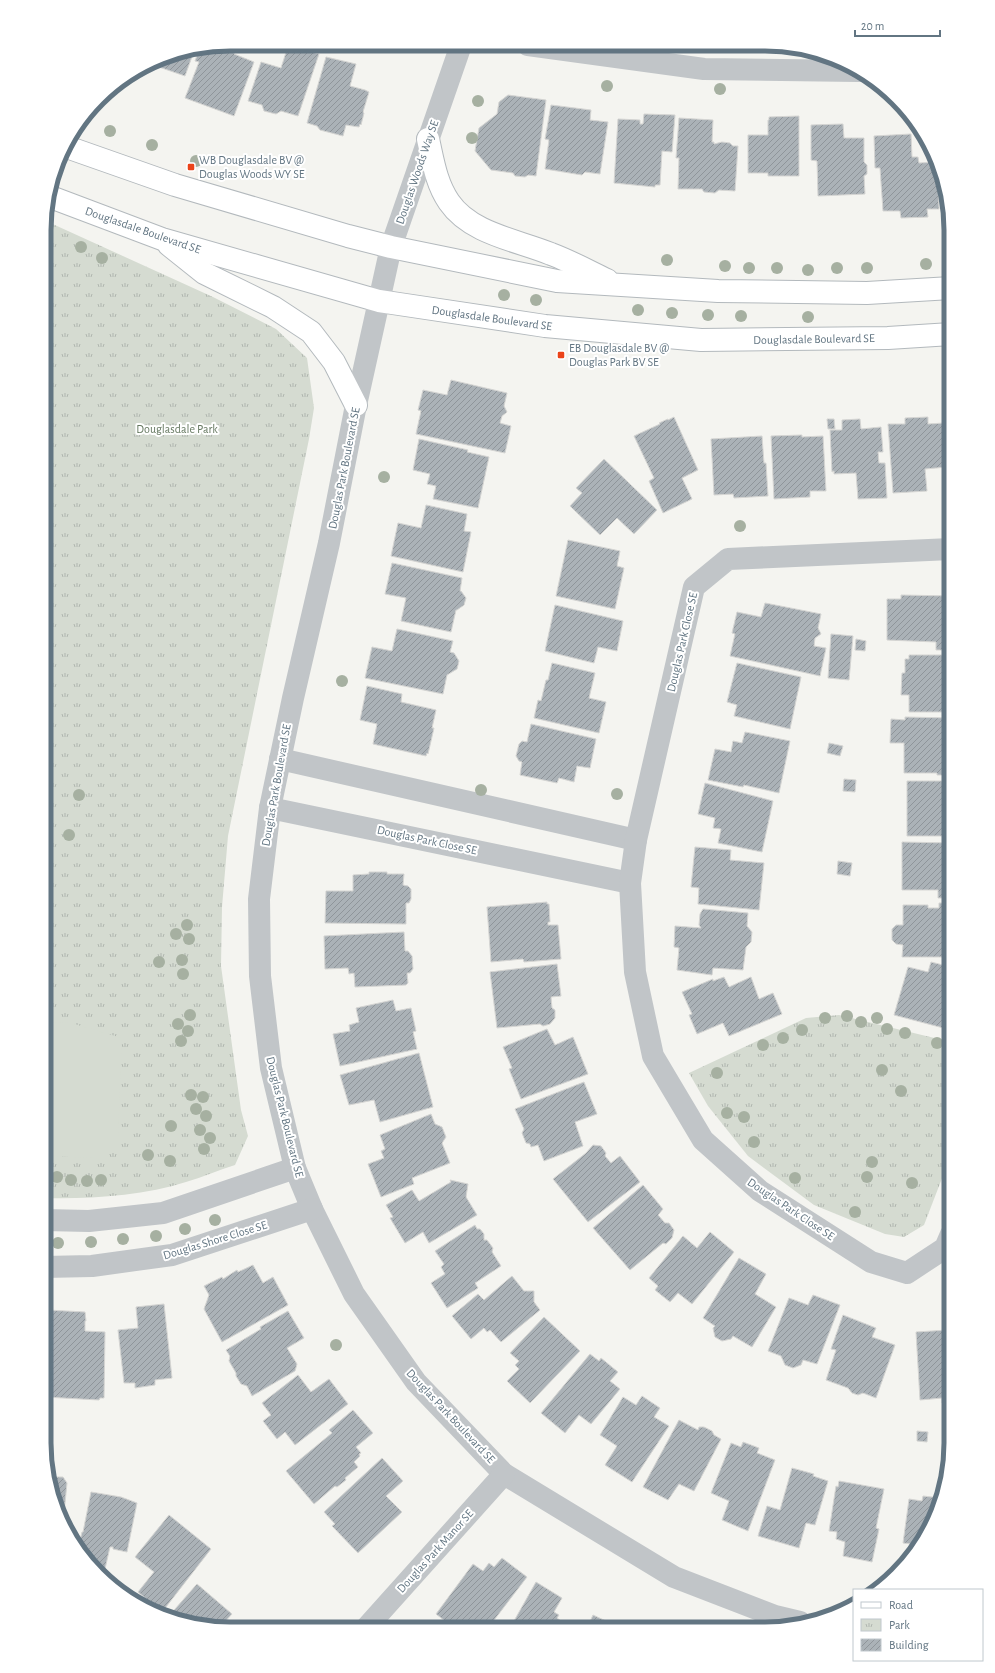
<svg xmlns="http://www.w3.org/2000/svg" width="995" height="1673" font-family="'Alegreya Sans',sans-serif">
  <defs>
    <pattern id="park-tufts" width="24" height="20" patternUnits="userSpaceOnUse"><rect width="24" height="20" fill="#d5dbd1"/><path d="M3 7l-1-3M5 7V3M7 7l1-3M15 17l-1-3M17 17v-4M19 17l1-3" fill="none" stroke="#b0b6af"/></pattern>
    <pattern id="building-hatch" width="6" height="6" patternUnits="userSpaceOnUse"><rect width="6" height="6" fill="#abb2b7"/><path d="M-1 1l2-2M0 6l6-6M5 7l2-2" fill="none" stroke="#8f959a"/></pattern>
  </defs>
  <rect width="100%" height="100%" fill="#f4f4f0"/>
  <!-- park -->
  <g fill="url(#park-tufts)">
    <path d="M46 221 213 297 276 329 307 358 314 408 309 439 228 836 222 907 221 966 241 1110 248 1136 235 1165C219 1170 203 1177 186 1182 143 1196 90 1199 44 1198Z"/>
    <polygon points="839,1015 951,1042 951,1155 924,1225 904,1237 885,1234 814,1205 748,1156 708,1106 689,1073 806,1018"/>
  </g>
  <!-- pitch -->
  <polygon fill="#d5dbd1" points="45,1022 71,1023 122,1038 118,1137 97,1158 44,1156"/>
  <!-- building -->
  <g fill="url(#building-hatch)" stroke="#d5d5d3">
    <polygon points="230,44 238,44 234,54 254,62 234,116 185,98 199,62 195,61 199,50"/>
    <polygon points="288,46 319,54 298,116 281,111 276,114 264,111 262,105 248,101 261,62 281,68"/>
    <polygon points="194,51 185,76 156,66 157,63 153,62 159,58"/>
    <polygon points="326,57 356,64 350,86 365,90 369,92 363,112 364,113 361,125 360,124 359,127 346,125 343,136 320,130 317,126 307,123"/>
    <polygon points="508,95 546,100 536,176 528,175 525,177 515,176 513,173 491,170 475,151 479,128 497,114 499,102"/>
    <polygon points="551,105 591,110 590,120 608,122 600,174 585,172 582,175 545,169 549,140 545,139"/>
    <polygon points="644,114 675,115 672,152 662,151 660,185 655,185 655,187 614,183 618,119 640,120 640,124 643,124"/>
    <polygon points="799,116 799,176 768,176 768,173 748,173 748,135 768,135 768,120 769,120 769,117"/>
    <polygon points="679,118 713,120 712,142 714,142 714,144 722,142 730,143 733,146 738,146 735,191 719,190 715,193 704,192 702,189 678,189 679,158 676,158"/>
    <polygon points="843,124 844,138 864,138 864,162 867,165 867,174 864,176 865,194 818,196 817,161 811,160 811,125"/>
    <polygon points="911,134 912,157 918,157 919,163 937,162 939,209 927,209 928,217 901,218 900,211 883,211 880,168 875,168 874,136"/>
    <polygon points="451,380 507,393 504,406 507,412 502,416 500,423 511,426 505,453 416,434 421,411 418,410 423,390 447,395"/>
    <polygon points="674,417 698,470 682,478 692,499 663,513 649,481 654,478 634,436 660,424 659,423 668,419 668,420"/>
    <polygon points="928,417 928,424 944,423 947,467 925,469 927,491 893,493 888,424 905,424 905,418"/>
    <polygon points="827,419 834,419 835,429 828,429"/>
    <polygon points="860,419 861,429 881,427 883,452 878,452 879,463 885,463 887,498 858,499 856,473 834,474 834,471 832,472 830,430 842,430 842,420"/>
    <polygon points="802,435 802,437 823,436 826,491 810,491 810,497 774,499 771,436"/>
    <polygon points="762,436 764,463 766,463 768,496 734,498 733,494 714,495 711,439"/>
    <polygon points="419,439 468,450 467,452 489,457 478,508 433,499 436,486 427,484 430,474 413,470"/>
    <polygon points="604,459 657,510 634,534 617,518 600,535 570,506 582,493 576,488"/>
    <polygon points="426,505 467,514 464,531 471,532 463,572 391,556 398,523 421,528"/>
    <polygon points="568,540 620,551 617,566 624,568 615,609 556,596"/>
    <polygon points="392,563 462,578 460,591 461,591 466,598 464,605 457,610 456,610 451,632 401,621 406,598 385,594"/>
    <polygon points="901,595 951,596 951,650 936,650 936,642 887,640 887,599 901,599"/>
    <polygon points="765,603 821,614 818,628 821,634 815,638 814,646 826,648 820,676 730,656 735,634 732,633 737,612 761,617"/>
    <polygon points="555,605 623,621 617,651 598,647 594,663 545,651"/>
    <polygon points="397,629 453,641 450,652 454,653 459,661 457,669 447,675 443,694 365,678 372,647 392,651"/>
    <polygon points="831,634 853,636 849,680 828,678"/>
    <polygon points="856,639 866,641 865,651 855,650"/>
    <polygon points="909,655 951,655 951,712 909,712 909,695 901,695 902,673 905,673 905,659 909,659"/>
    <polygon points="552,663 595,673 589,698 606,702 599,733 534,718 538,700 541,701 546,680 548,680"/>
    <polygon points="737,663 801,677 790,729 734,716 737,705 727,702"/>
    <polygon points="367,686 402,694 401,702 436,710 432,728 434,728 428,754 427,753 426,756 373,744 377,724 360,720"/>
    <polygon points="905,717 951,718 951,775 937,775 937,773 904,773 904,743 890,743 891,719 905,720"/>
    <polygon points="531,724 596,739 590,768 577,766 574,782 559,778 557,783 520,775 522,762 519,761 516,756 519,744 522,741 527,742"/>
    <polygon points="745,732 790,741 779,793 744,785 743,787 708,780 715,749 731,752 733,741 742,743"/>
    <polygon points="829,743 843,746 840,756 827,753"/>
    <polygon points="844,779 856,780 855,792 843,791"/>
    <polygon points="907,781 951,781 951,838 948,836 907,836"/>
    <polygon points="705,783 773,801 762,852 718,843 721,829 713,828 715,818 698,814"/>
    <polygon points="902,842 951,843 951,898 938,898 938,890 902,890"/>
    <polygon points="695,847 731,850 730,860 764,863 759,910 698,904 699,888 691,887"/>
    <polygon points="838,861 852,863 850,876 837,874"/>
    <polygon points="369,872 387,872 387,874 404,874 403,885 408,886 411,889 411,899 409,903 406,903 406,924 325,923 326,891 353,891 353,875 369,874"/>
    <polygon points="547,902 547,904 549,904 550,922 548,922 548,925 558,925 561,959 524,962 523,959 491,962 487,907"/>
    <polygon points="939,903 951,903 951,933 947,933 947,955 944,957 902,957 903,945 896,944 892,940 892,929 896,925 903,925 903,905 928,905 928,908 939,908"/>
    <polygon points="703,909 748,913 747,926 752,932 751,942 746,947 743,970 713,968 712,975 677,970 679,948 674,947 675,926 701,928 699,925 700,914"/>
    <polygon points="404,932 405,951 408,951 412,956 413,969 410,973 407,973 408,983 406,985 355,987 354,973 349,974 348,968 325,969 324,936"/>
    <polygon points="931,962 943,965 944,962 951,964 951,1030 894,1015 908,967 928,972"/>
    <polygon points="557,964 561,996 551,997 552,1008 555,1010 555,1018 550,1024 543,1026 540,1024 497,1028 490,972"/>
    <polygon points="724,977 729,987 751,977 759,999 773,993 782,1014 729,1036 723,1023 697,1034 689,1015 692,1014 682,992 713,979 713,981"/>
    <polygon points="393,1000 396,1011 411,1008 416,1031 413,1032 417,1049 340,1066 333,1034 350,1031 349,1025 359,1022 356,1008"/>
    <polygon points="547,1029 555,1045 573,1037 588,1074 521,1099 509,1069 512,1068 503,1047"/>
    <polygon points="419,1053 433,1107 380,1122 374,1100 349,1105 340,1075"/>
    <polygon points="584,1082 597,1114 575,1122 583,1146 544,1161 538,1145 531,1147 530,1144 526,1143 522,1133 524,1129 515,1109"/>
    <polygon points="431,1114 435,1124 442,1127 446,1137 442,1143 450,1163 412,1178 414,1184 381,1197 368,1164 384,1158 381,1151 385,1149 380,1135"/>
    <polygon points="593,1145 601,1146 606,1153 605,1156 611,1163 620,1156 640,1182 588,1222 553,1179 586,1153"/>
    <polygon points="450,1180 468,1184 466,1197 477,1215 429,1243 423,1232 405,1243 390,1218 393,1217 386,1205 412,1190 419,1201 451,1182"/>
    <polygon points="643,1185 663,1209 658,1215 665,1223 669,1223 674,1230 672,1238 666,1244 663,1243 630,1270 593,1228"/>
    <polygon points="475,1225 477,1229 480,1229 484,1234 484,1240 487,1240 493,1248 492,1252 501,1266 475,1283 478,1288 447,1308 431,1283 445,1274 441,1267 444,1264 435,1251"/>
    <polygon points="710,1232 734,1252 692,1304 678,1293 670,1302 655,1290 658,1286 649,1278 683,1236 697,1248"/>
    <polygon points="739,1258 766,1274 755,1294 776,1307 752,1347 733,1336 731,1339 722,1341 715,1337 713,1328 715,1326 703,1318"/>
    <polygon points="253,1265 263,1283 273,1277 288,1305 222,1342 204,1309 209,1295 204,1286 222,1277 223,1279 237,1270 238,1272"/>
    <polygon points="512,1276 524,1291 534,1291 534,1302 540,1310 501,1342 490,1330 487,1332 484,1328 471,1339 452,1316 478,1294 484,1300"/>
    <polygon points="813,1295 840,1305 817,1364 803,1360 801,1365 793,1368 785,1365 781,1356 768,1351 789,1298 808,1305"/>
    <polygon points="164,1304 172,1378 155,1380 155,1385 135,1388 135,1383 124,1383 118,1330 138,1328 136,1307"/>
    <polygon points="47,1310 85,1312 86,1321 85,1321 85,1331 105,1332 104,1398 100,1398 99,1400 45,1397 46,1368 48,1368 49,1344 46,1344"/>
    <polygon points="288,1311 304,1338 287,1348 297,1364 295,1371 252,1396 247,1386 241,1384 236,1376 236,1373 229,1361 230,1356 226,1350 261,1329 260,1327"/>
    <polygon points="843,1315 876,1328 872,1337 895,1345 876,1398 863,1393 858,1395 852,1393 848,1388 826,1380 836,1350 831,1349"/>
    <polygon points="544,1317 580,1351 530,1403 507,1381 519,1369 515,1365 519,1361 510,1353"/>
    <polygon points="948,1330 949,1341 951,1340 951,1408 947,1408 942,1403 942,1398 920,1400 916,1332"/>
    <polygon points="590,1354 599,1361 601,1358 618,1372 610,1381 620,1389 591,1424 579,1415 565,1433 541,1413"/>
    <polygon points="298,1375 311,1392 329,1379 348,1404 295,1445 285,1432 277,1439 263,1421 271,1415 262,1403"/>
    <polygon points="642,1396 660,1408 654,1417 669,1426 632,1482 605,1465 617,1446 600,1435 623,1397 636,1405"/>
    <polygon points="353,1410 373,1433 356,1447 361,1453 359,1454 360,1456 354,1462 358,1467 345,1478 346,1480 337,1487 335,1486 314,1504 286,1471 332,1433 329,1430"/>
    <polygon points="679,1420 698,1430 699,1427 704,1427 712,1431 714,1435 721,1439 694,1491 679,1484 668,1500 643,1487"/>
    <polygon points="917,1431 928,1432 927,1442 917,1441"/>
    <polygon points="743,1442 759,1448 757,1453 775,1460 748,1531 722,1520 729,1501 711,1493 731,1443 741,1447"/>
    <polygon points="382,1458 403,1481 386,1496 402,1512 358,1553 332,1526 335,1524 324,1512"/>
    <polygon points="792,1468 814,1474 813,1476 828,1481 815,1525 806,1523 799,1548 758,1536 767,1506 780,1510"/>
    <polygon points="55,1477 63,1477 67,1483 63,1523 58,1514 51,1480"/>
    <polygon points="839,1481 884,1489 876,1528 879,1529 872,1562 843,1556 845,1542 836,1539 837,1532 829,1531 836,1486 838,1487"/>
    <polygon points="91,1492 121,1497 137,1503 127,1552 113,1549 113,1547 110,1547 105,1569 92,1566 82,1557 78,1549 82,1532 83,1532"/>
    <polygon points="923,1496 941,1498 937,1514 919,1545 903,1543 909,1499 922,1501"/>
    <polygon points="169,1515 211,1549 162,1612 138,1592 154,1572 135,1557"/>
    <polygon points="64,1524 72,1525 71,1536"/>
    <polygon points="502,1558 527,1577 488,1628 458,1628 455,1626 454,1628 436,1614 473,1564 483,1571 489,1563 494,1567"/>
    <polygon points="536,1582 562,1598 554,1612 559,1615 557,1618 561,1621 556,1628 510,1628"/>
    <polygon points="197,1584 232,1614 220,1627 206,1627 168,1617"/>
    <polygon points="593,1615 621,1628 621,1629 587,1628"/>
    <polygon points="573,1623 583,1628 571,1628"/>
  </g>
  <g fill="none" stroke-linecap="round" stroke-linejoin="round">
    <defs>
      <g id="secondary">
        <path d="M428 139C433 161 436 183 449 202 471 234 517 240 551 254 570 261 588 271 607 280"/>
        <polyline points="64,146 175,185 348,236 391,247 557,281 718,291 867,293 951,288"/>
        <polyline points="48,196 162,239 379,301 545,326 701,340 888,338 951,334"/>
        <polyline points="169,245 204,273 273,307 311,332 334,362 356,405"/>
      </g>
    </defs>
    <!-- secondary casing -->
    <use href="#secondary" stroke="#b3b9bd" stroke-width="24"/>
    <!-- street -->
    <g stroke="#c1c5c8" stroke-width="22">
      <polyline points="461,45 391,247 356,405 329,543 293,698 270,808 259,899 260,976 271,1068 295,1168 312,1209 354,1294 416,1382 504,1474 674,1577 775,1616 800,1622"/>
      <polyline points="528,45 704,69 858,71"/>
      <polyline points="280,759 636,840"/>
      <polyline points="270,808 630,883"/>
      <polyline points="44,1220 89,1221 163,1213 295,1168"/>
      <polyline points="951,1234 945,1248 907,1273 871,1262 760,1191 703,1140 653,1056 635,972 630,883 636,840 694,587 728,559 951,549"/>
      <polyline points="44,1267 92,1266 172,1255 312,1209"/>
      <polyline points="366,1628 504,1474"/>
    </g>
    <!-- secondary -->
    <use href="#secondary" stroke="#fff" stroke-width="22"/>
  </g>
  <!-- trees -->
  <g fill="#a6b0a1">
    <circle cx="607" cy="86" r="6"/>
    <circle cx="720" cy="89" r="6"/>
    <circle cx="478" cy="101" r="6"/>
    <circle cx="110" cy="131" r="6"/>
    <circle cx="472" cy="138" r="6"/>
    <circle cx="152" cy="145" r="6"/>
    <circle cx="196" cy="161" r="6"/>
    <circle cx="81" cy="247" r="6"/>
    <circle cx="102" cy="258" r="6"/>
    <circle cx="667" cy="260" r="6"/>
    <circle cx="926" cy="264" r="6"/>
    <circle cx="725" cy="266" r="6"/>
    <circle cx="749" cy="268" r="6"/>
    <circle cx="777" cy="268" r="6"/>
    <circle cx="837" cy="268" r="6"/>
    <circle cx="867" cy="268" r="6"/>
    <circle cx="808" cy="270" r="6"/>
    <circle cx="504" cy="295" r="6"/>
    <circle cx="536" cy="300" r="6"/>
    <circle cx="638" cy="310" r="6"/>
    <circle cx="672" cy="313" r="6"/>
    <circle cx="708" cy="315" r="6"/>
    <circle cx="741" cy="316" r="6"/>
    <circle cx="808" cy="317" r="6"/>
    <circle cx="384" cy="477" r="6"/>
    <circle cx="740" cy="526" r="6"/>
    <circle cx="342" cy="681" r="6"/>
    <circle cx="481" cy="790" r="6"/>
    <circle cx="617" cy="794" r="6"/>
    <circle cx="79" cy="795" r="6"/>
    <circle cx="69" cy="835" r="6"/>
    <circle cx="187" cy="925" r="6"/>
    <circle cx="176" cy="934" r="6"/>
    <circle cx="189" cy="939" r="6"/>
    <circle cx="182" cy="960" r="6"/>
    <circle cx="159" cy="962" r="6"/>
    <circle cx="183" cy="974" r="6"/>
    <circle cx="190" cy="1015" r="6"/>
    <circle cx="847" cy="1016" r="6"/>
    <circle cx="825" cy="1018" r="6"/>
    <circle cx="877" cy="1018" r="6"/>
    <circle cx="861" cy="1022" r="6"/>
    <circle cx="178" cy="1024" r="6"/>
    <circle cx="887" cy="1029" r="6"/>
    <circle cx="802" cy="1030" r="6"/>
    <circle cx="188" cy="1031" r="6"/>
    <circle cx="905" cy="1033" r="6"/>
    <circle cx="783" cy="1038" r="6"/>
    <circle cx="181" cy="1041" r="6"/>
    <circle cx="937" cy="1043" r="6"/>
    <circle cx="763" cy="1045" r="6"/>
    <circle cx="882" cy="1070" r="6"/>
    <circle cx="717" cy="1073" r="6"/>
    <circle cx="901" cy="1091" r="6"/>
    <circle cx="191" cy="1095" r="6"/>
    <circle cx="203" cy="1097" r="6"/>
    <circle cx="196" cy="1109" r="6"/>
    <circle cx="727" cy="1113" r="6"/>
    <circle cx="206" cy="1116" r="6"/>
    <circle cx="744" cy="1117" r="6"/>
    <circle cx="171" cy="1126" r="6"/>
    <circle cx="200" cy="1130" r="6"/>
    <circle cx="210" cy="1138" r="6"/>
    <circle cx="754" cy="1142" r="6"/>
    <circle cx="204" cy="1149" r="6"/>
    <circle cx="148" cy="1155" r="6"/>
    <circle cx="170" cy="1161" r="6"/>
    <circle cx="872" cy="1162" r="6"/>
    <circle cx="57" cy="1177" r="6"/>
    <circle cx="867" cy="1177" r="6"/>
    <circle cx="795" cy="1178" r="6"/>
    <circle cx="71" cy="1180" r="6"/>
    <circle cx="101" cy="1180" r="6"/>
    <circle cx="87" cy="1181" r="6"/>
    <circle cx="912" cy="1183" r="6"/>
    <circle cx="855" cy="1212" r="6"/>
    <circle cx="215" cy="1220" r="6"/>
    <circle cx="185" cy="1229" r="6"/>
    <circle cx="156" cy="1236" r="6"/>
    <circle cx="123" cy="1239" r="6"/>
    <circle cx="91" cy="1242" r="6"/>
    <circle cx="58" cy="1243" r="6"/>
    <circle cx="336" cy="1345" r="6"/>
  </g>
  <!-- markers -->
  <g fill="#eb4319" stroke="#fff" stroke-width="1.5">
    <rect x="187" y="163" width="8" height="8" rx="2"/>
    <rect x="557" y="351" width="8" height="8" rx="2"/>
  </g>
  <g text-anchor="middle" stroke-width="4" stroke-linejoin="round" paint-order="stroke">
    <!-- poi labels -->
    <g font-size="12" fill="#627582" stroke="#fff" text-anchor="start">
      <text x="199" y="164">WB Douglasdale BV @<tspan x="199" dy="14">Douglas Woods WY SE</tspan></text>
      <text x="569" y="352">EB Douglasdale BV @<tspan x="569" dy="14">Douglas Park BV SE</tspan></text>
    </g>
    <!-- street labels -->
    <g font-size="12" fill="#627582" stroke="#fff">
      <text transform="translate(417 172) rotate(-71)" y="4">Douglas Woods Way SE</text>
      <text transform="translate(143 230) rotate(19)" y="4">Douglasdale Boulevard SE</text>
      <text transform="translate(492 318) rotate(8)" y="4">Douglasdale Boulevard SE</text>
      <text transform="translate(814 339) rotate(-1)" y="4">Douglasdale Boulevard SE</text>
      <text transform="translate(344 468) rotate(-79)" y="4">Douglas Park Boulevard SE</text>
      <text transform="translate(682 642) rotate(-77)" y="4">Douglas Park Close SE</text>
      <text transform="translate(276 785) rotate(-80)" y="4">Douglas Park Boulevard SE</text>
      <text transform="translate(427 840) rotate(12)" y="4">Douglas Park Close SE</text>
      <text transform="translate(285 1117) rotate(76)" y="4">Douglas Park Boulevard SE</text>
      <text transform="translate(791 1209) rotate(34)" y="4">Douglas Park Close SE</text>
      <text transform="translate(215 1240) rotate(-17)" y="4">Douglas Shore Close SE</text>
      <text transform="translate(451 1416) rotate(47)" y="4">Douglas Park Boulevard SE</text>
      <text transform="translate(435 1551) rotate(-48)" y="4">Douglas Park Manor SE</text>
    </g>
    <!-- park labels -->
    <g font-size="12" fill="#667961" stroke="#fff">
      <text x="177" y="433">Douglasdale Park</text>
    </g>
  </g>
  <!-- crop -->
  <path d="M0 0H995V1673H0ZM230 51H765A179 179 0 0 1 944 230V1443A179 179 0 0 1 765 1622H230A179 179 0 0 1 51 1443V230A179 179 0 0 1 230 51Z" fill="#fff" fill-rule="evenodd"/>
  <path fill="none" stroke="#627582" stroke-width="5" d="M230 51H765A179 179 0 0 1 944 230V1443A179 179 0 0 1 765 1622H230A179 179 0 0 1 51 1443V230A179 179 0 0 1 230 51Z"/>
  <!-- legend -->
  <rect x="853" y="1589" width="130" height="72" fill="#ffffff" stroke="#c0c8cd"/>
  <rect x="861" y="1602" width="20" height="6" fill="#ffffff" stroke="#c0c8cd"/>
  <text x="889" y="1609" font-size="12" fill="#627582">Road</text>
  <rect x="861" y="1619" width="20" height="12" fill="url(#park-tufts)" stroke="#c0c8cd"/>
  <text x="889" y="1629" font-size="12" fill="#627582">Park</text>
  <rect x="861" y="1639" width="20" height="12" fill="url(#building-hatch)" stroke="#c0c8cd"/>
  <text x="889" y="1649" font-size="12" fill="#627582">Building</text>
  <!-- scale -->
  <path d="M855 30v6h85v-6" fill="none" stroke="#627582" stroke-width="2"/>
  <text x="861" y="30" font-size="12" fill="#627582" stroke="#ffffff" stroke-width="3" paint-order="stroke">20 m</text>
</svg>
